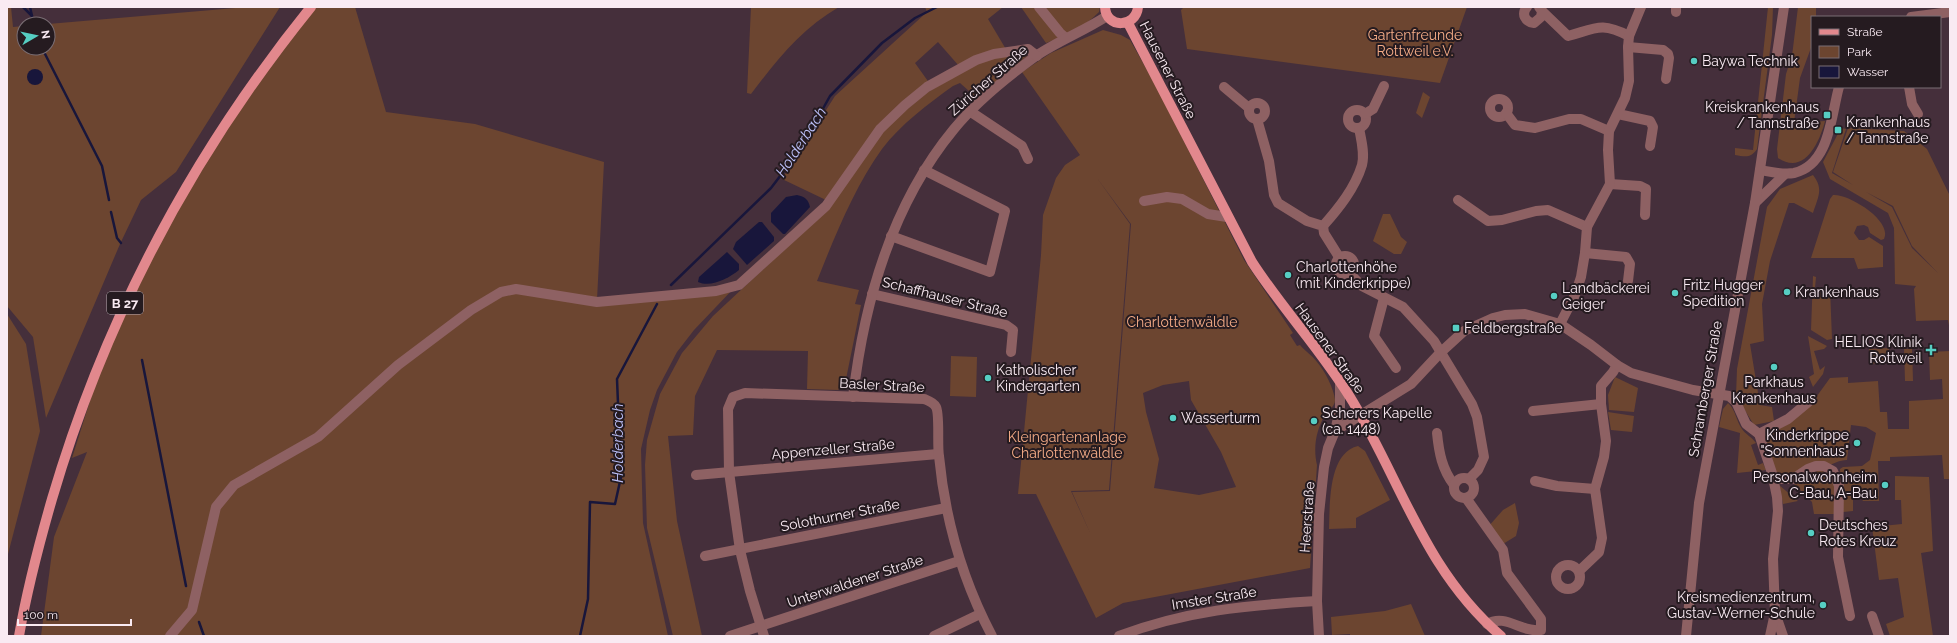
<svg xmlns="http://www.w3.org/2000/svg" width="1957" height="643" font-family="Raleway,sans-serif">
  <rect width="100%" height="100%" fill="#452f3b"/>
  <!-- green -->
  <g fill="#6c4530" fill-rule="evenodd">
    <polygon points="7,7 11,7 13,27 24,26 24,48 48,48 48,24 247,7 280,7 176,172 141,200 120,244 46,418 33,337 7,306"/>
    <polygon points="309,7 355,7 386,112 475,124 604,162 597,300 515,288 469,308 317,436 233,484 214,506 191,609 168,636 41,636 54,537 87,452 72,458 105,353 196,167"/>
    <path d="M751 7H839C802 28 776 61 751 94L747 93Z"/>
    <polygon points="925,7 1003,7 988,19 1007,51 959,66 938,42 915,63 930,84 904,103 826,200 782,179 835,96 927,12"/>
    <path d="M1021 7H1100L1099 12C1085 27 1065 36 1046 43Z"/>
    <polygon points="1184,7 1467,7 1440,83 1187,49 1181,10"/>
    <path d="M1768 7H1773L1772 35 1757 149C1751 158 1746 157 1735 155V148L1753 150Z"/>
    <path d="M1798 7H1816V17H1812V45L1800 78 1794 123 1825 121C1820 141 1805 176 1778 158L1777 149 1786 74 1792 56Z"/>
    <path d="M1103 30 1121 35 1130 40 1156 86 1244 260 1293 333 1290 335 1297 346 1300 345C1305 351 1312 355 1317 362 1325 371 1334 389 1335 400 1335 407 1328 410 1325 415 1316 430 1313 448 1317 465L1310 568 1123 603 1096 618 1036 494H1018L1041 255 1043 215 1056 178 1065 165 1080 155 1022 72 1051 53ZM1097 178 1131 224 1110 491 1072 492 1091 535 1071 491 1109 490 1130 224ZM1189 381 1191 400 1221 452 1236 487 1199 495 1154 488 1159 459 1146 412 1143 393 1163 385Z"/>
    <path d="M1027 53V56L978 99 960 83 953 86C928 104 901 124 882 149 855 186 834 238 817 281L859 290 855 304 861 305 845 384 838 390 807 389 808 351 717 350 695 396 693 435 668 436 677 521 702 636H673L647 528 645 465 647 440 660 394 682 353 713 316 771 262 798 235 885 128 925 94 977 62 1008 54Z"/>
    <polygon points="1423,92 1430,97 1422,118 1416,113"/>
    <path d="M1841 128 1846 129 1832 173 1853 185 1833 172 1848 128 1904 131 1927 149 1950 196V331L1948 320 1916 321 1914 289 1916 286 1895 284 1894 228 1888 213 1830 179 1823 162ZM1866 192 1893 206 1912 246 1938 273 1912 248 1892 207Z"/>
    <path d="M1813 175C1824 189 1818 197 1813 213L1794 203H1789L1770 261 1762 304 1764 341 1750 344 1760 405 1772 407 1774 421 1754 425 1736 396 1737 369 1767 207 1780 189Z"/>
    <path d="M1833 195C1847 193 1893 220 1884 239L1881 240 1870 233 1868 227 1864 225 1857 226 1854 233 1859 240H1864L1869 237 1883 246V267L1858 269 1854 258H1811L1830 199Z"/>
    <polygon points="1383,214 1390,214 1401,237 1407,242 1401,254 1394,254 1373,241"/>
    <polygon points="1813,276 1816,277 1815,288 1830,288 1832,339 1827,340 1811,330"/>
    <polygon points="735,287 694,330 677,352 657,390 650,410 641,449 643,523 668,636 173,636 194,611 218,509 234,487 319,439 399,366 502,294 515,291 597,304"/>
    <polygon points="7,314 26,344 40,431 7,558"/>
    <polygon points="1808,336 1827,346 1824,349 1814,351 1820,370 1825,366 1823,374 1813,387 1809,377 1814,374"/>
    <polygon points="1889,348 1889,363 1870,364 1869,349"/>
    <polygon points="1904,349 1912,349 1913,381 1905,381"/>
    <path d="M1950 351V479H1944L1942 455 1890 457V461H1878L1879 501H1863L1861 498H1853V511L1843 512 1840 469 1843 467 1862 466 1870 460 1876 433 1866 427 1851 425 1847 460C1839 460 1834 464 1826 466 1809 471 1793 474 1775 476L1761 434 1809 407 1830 378 1848 377V383L1878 381 1880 412H1887L1888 429H1909V401L1943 399 1942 379 1930 380 1929 352Z"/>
    <polygon points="951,356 977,357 976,397 950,396"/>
    <polygon points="1615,377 1638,388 1634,412 1609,410 1608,395"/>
    <path d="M1728 403C1736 410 1736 421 1742 429 1745 434 1752 437 1756 443L1751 445 1758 465 1763 463 1766 470 1737 473 1740 433 1719 427 1723 409Z"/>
    <polygon points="1608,412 1634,416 1632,432 1611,430"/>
    <path d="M1358 446 1365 451 1390 500 1356 518V528L1329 529C1330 504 1328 453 1358 446Z"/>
    <path d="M1820 470C1840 477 1834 496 1835 514H1814L1812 502 1792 482Z"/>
    <polygon points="1895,476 1929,477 1933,551 1921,553 1933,636 1890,636 1886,624 1904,617 1898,578 1879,580 1872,527 1902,524 1901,500 1895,500"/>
    <polygon points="1779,485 1798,501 1783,504"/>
    <polygon points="1515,503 1519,523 1516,536 1503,544 1488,527 1503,510"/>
    <polygon points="1411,604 1425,636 1350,636 1350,634 1332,635 1331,617 1385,611"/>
  </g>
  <!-- water -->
  <g fill="#18163b">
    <circle cx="35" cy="77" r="8"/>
    <path d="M797 195C805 197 808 199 810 207L785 234H783L771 222V213L786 197Z"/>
    <polygon points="759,222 762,222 774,237 774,241 747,265 733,249 736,242"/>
    <path d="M727 252 739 264V270C729 278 711 288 698 282L699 277Z"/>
  </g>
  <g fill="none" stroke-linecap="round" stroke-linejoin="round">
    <!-- stream -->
    <g stroke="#18163b" stroke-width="2.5">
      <polyline points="23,7 32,16"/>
      <polyline points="30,7 32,16"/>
      <polyline points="42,48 102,166 109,200"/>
      <polyline points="111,212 117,238 121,243"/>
      <polyline points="671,285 771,188 800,150 830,96 882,43 915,18 937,7"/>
      <polyline points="142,360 186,586"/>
      <polyline points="199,622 204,636"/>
      <polyline points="580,636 588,599 590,502 615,504 621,477 617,379 657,304"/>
    </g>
    <!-- minor -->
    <g stroke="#8e6163" stroke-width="10">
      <polyline points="1039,7 1060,33 1066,38"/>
      <path d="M1527 7C1521 14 1525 22 1534 23L1541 17 1542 11 1539 7"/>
      <path d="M1542 11 1568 36C1597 28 1601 22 1629 36"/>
      <polyline points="1676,12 1676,7"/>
      <polyline points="1911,17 1950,12"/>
      <polyline points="1628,47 1663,50 1668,54 1669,58 1666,79"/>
      <polyline points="1224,87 1249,108"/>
      <polyline points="1909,87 1912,104 1918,114"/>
      <circle cx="1499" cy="108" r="9"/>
      <circle cx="1257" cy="111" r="8"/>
      <circle cx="1357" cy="119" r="9"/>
      <polyline points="971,112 1022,146 1028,159"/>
      <polyline points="1506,113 1515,125 1535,128 1569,119 1581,119 1609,131"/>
      <polyline points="1365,114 1373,109 1384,86"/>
      <polyline points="1618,114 1650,121 1653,127 1650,146"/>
      <polyline points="1257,119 1269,161 1274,195 1278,203 1307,221 1323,226 1324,233 1339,257"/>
      <path d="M1760 170C1771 172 1783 175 1794 173 1830 165 1831 115 1839 87"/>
      <polyline points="1610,184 1640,186 1646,189 1645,215"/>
      <polyline points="1458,200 1488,221 1502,220 1536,211 1548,210 1587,227"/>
      <polyline points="1144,201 1167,197 1182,199 1208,214 1227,217"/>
      <polyline points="1755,203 1785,174"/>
      <path d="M1323 226C1339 208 1355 188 1362 165 1365 153 1361 139 1359 128"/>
      <polyline points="891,236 990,272 1005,211 924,170"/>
      <polyline points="1585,253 1626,257 1630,264 1628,281"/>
      <circle cx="1345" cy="265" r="9"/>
      <polyline points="1349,273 1362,286 1403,307 1434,341 1472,404 1477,417 1484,457 1478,470 1469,479"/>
      <polyline points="872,294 1006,325 1013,330 1011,352"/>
      <polyline points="1384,298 1374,336 1396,368"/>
      <polyline points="1560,324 1575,295 1581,277 1585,253 1587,227 1610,184 1608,150 1609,131 1625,98 1629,81 1628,47 1629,36 1641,7"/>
      <path d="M853 397C864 302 892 204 954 129 977 101 1007 77 1036 56 1058 41 1084 31 1107 16"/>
      <polyline points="1533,411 1601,404"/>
      <polyline points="1335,431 1340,410 1340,382"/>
      <path d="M1437 433C1439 453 1442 469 1454 485"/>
      <polyline points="1759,434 1788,419 1812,399"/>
      <polyline points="696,475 938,454"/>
      <circle cx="1464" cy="488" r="10"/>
      <polyline points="1773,479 1793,479 1808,469 1816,466 1824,466 1833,471 1839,486 1838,557 1850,616"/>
      <polyline points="1535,481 1557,486 1595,489"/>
      <path d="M1466 498 1503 550 1507 573 1541 619V630C1521 633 1506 613 1487 624"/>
      <polyline points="705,556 946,508"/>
      <circle cx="1568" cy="577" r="12"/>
      <polyline points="1579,571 1599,552 1602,538 1595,489 1604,457 1606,441 1601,404 1601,386 1613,372 1617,365"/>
      <polyline points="1775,613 1783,636"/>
      <polyline points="1872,616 1879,636"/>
      <polyline points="170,636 192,610 216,507 234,485 318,437 398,365 471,310 501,292 516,289 597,302 716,291 739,285 826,206 880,129 905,105 927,87 976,60 994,54 1028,49 1037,56"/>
      <polyline points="730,636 959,561"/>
      <path d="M764 636 750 591 740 550 729 472 728 409 733 397 745 393 924 399C929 401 933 402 936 407 940 414 937 445 939 456 945 519 962 579 992 636"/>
      <polyline points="934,636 980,614"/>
      <path d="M1119 636C1184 611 1248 605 1317 601"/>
      <polyline points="1319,636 1317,601 1319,514 1324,467 1328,448 1335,431 1411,384 1440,353 1464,331 1493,318 1505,315 1525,314 1560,324 1591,345 1617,365 1631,373 1693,390 1729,396 1736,402 1746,424 1759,434 1772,473 1777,497 1778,511 1773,559 1775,613 1770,636"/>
      <polyline points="1686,636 1699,503 1755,203 1784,7"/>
    </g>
    <!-- major -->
    <g stroke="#e2888d" stroke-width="10">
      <path d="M1105 7C1106 29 1136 28 1138 7"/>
      <path d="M1128 23 1252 262C1283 310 1323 352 1353 402 1402 484 1426 572 1501 636"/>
      <path d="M19 636C27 590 39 544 52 499 105 319 193 153 311 7"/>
    </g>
  </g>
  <!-- markers -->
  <g fill="#56cec3" stroke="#251b20" stroke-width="1.5">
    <circle cx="1694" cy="61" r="4"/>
    <rect x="1823" y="111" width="8" height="8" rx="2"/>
    <rect x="1834" y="126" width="8" height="8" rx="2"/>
    <circle cx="1288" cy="275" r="4"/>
    <circle cx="1787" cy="292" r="4"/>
    <circle cx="1675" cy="293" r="4"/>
    <circle cx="1554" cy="296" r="4"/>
    <rect x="1452" y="324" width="8" height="8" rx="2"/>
    <path d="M1929 344h4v4h4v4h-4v4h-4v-4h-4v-4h4z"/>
    <circle cx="1774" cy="367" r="4"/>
    <circle cx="988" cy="378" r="4"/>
    <circle cx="1173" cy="418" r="4"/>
    <circle cx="1314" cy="421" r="4"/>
    <circle cx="1857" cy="443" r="4"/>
    <circle cx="1885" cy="485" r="4"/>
    <circle cx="1811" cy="533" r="4"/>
    <circle cx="1823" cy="605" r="4"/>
  </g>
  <g text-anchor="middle" stroke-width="4" stroke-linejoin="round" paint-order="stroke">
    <!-- shield labels -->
    <rect fill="#251b20" stroke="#b9acb3" stroke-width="1" x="107" y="292" width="36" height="22" rx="3"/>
    <g font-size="13" font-weight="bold" fill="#f9eaf2">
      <text x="125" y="308">B 27</text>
    </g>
    <!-- park labels -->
    <g font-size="14" fill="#f5ac87" stroke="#251b20">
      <text x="1415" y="40">Gartenfreunde<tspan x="1415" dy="16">Rottweil e.V.</tspan></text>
      <text x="1182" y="327">Charlottenwäldle</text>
      <text x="1067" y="442">Kleingartenanlage<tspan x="1067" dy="16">Charlottenwäldle</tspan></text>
    </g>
    <!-- poi labels -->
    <g font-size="14" fill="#f9eaf2" stroke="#251b20" text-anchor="start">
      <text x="1702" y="66">Baywa Technik</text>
      <text x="1819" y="112" text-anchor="end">Kreiskrankenhaus<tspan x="1819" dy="16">/ Tannstraße</tspan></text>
      <text x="1846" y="127">Krankenhaus<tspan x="1846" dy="16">/ Tannstraße</tspan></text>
      <text x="1296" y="272">Charlottenhöhe<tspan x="1296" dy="16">(mit Kinderkrippe)</tspan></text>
      <text x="1683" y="290">Fritz Hugger<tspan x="1683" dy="16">Spedition</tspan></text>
      <text x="1562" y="293">Landbäckerei<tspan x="1562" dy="16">Geiger</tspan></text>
      <text x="1795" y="297">Krankenhaus</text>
      <text x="1464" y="333">Feldbergstraße</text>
      <text x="1922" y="347" text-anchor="end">HELIOS Klinik<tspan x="1922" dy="16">Rottweil</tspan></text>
      <text x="996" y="375">Katholischer<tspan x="996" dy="16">Kindergarten</tspan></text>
      <text x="1774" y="387" text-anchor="middle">Parkhaus<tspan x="1774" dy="16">Krankenhaus</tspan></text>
      <text x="1322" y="418">Scherers Kapelle<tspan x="1322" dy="16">(ca. 1448)</tspan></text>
      <text x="1181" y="423">Wasserturm</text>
      <text x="1849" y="440" text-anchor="end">Kinderkrippe<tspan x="1849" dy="16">"Sonnenhaus"</tspan></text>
      <text x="1877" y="482" text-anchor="end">Personalwohnheim<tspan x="1877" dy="16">C-Bau, A-Bau</tspan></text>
      <text x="1819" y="530">Deutsches<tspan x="1819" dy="16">Rotes Kreuz</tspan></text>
      <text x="1815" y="602" text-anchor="end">Kreismedienzentrum,<tspan x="1815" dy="16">Gustav-Werner-Schule</tspan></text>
    </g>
    <!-- street labels -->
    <g font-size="14" fill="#f9eaf2" stroke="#251b20">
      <text transform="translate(1168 70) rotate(63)" y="5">Hausener Straße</text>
      <text transform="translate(988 80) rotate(-41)" y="5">Züricher Straße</text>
      <text transform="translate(945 297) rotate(14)" y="5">Schaffhauser Straße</text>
      <text transform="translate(1330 348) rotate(54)" y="5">Hausener Straße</text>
      <text transform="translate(882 385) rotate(3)" y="5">Basler Straße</text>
      <text transform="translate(1705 389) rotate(-80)" y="5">Schramberger Straße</text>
      <text transform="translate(833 449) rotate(-5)" y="5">Appenzeller Straße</text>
      <text transform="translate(840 515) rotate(-11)" y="5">Solothurner Straße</text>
      <text transform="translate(1307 517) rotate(-86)" y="5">Heerstraße</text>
      <text transform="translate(855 581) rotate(-18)" y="5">Unterwaldener Straße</text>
      <text transform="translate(1214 598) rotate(-9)" y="5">Imster Straße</text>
    </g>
    <!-- water labels -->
    <g font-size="15" font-style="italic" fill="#bcc0f9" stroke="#251b20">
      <text transform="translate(801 142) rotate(-57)" y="5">Holderbach</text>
      <text transform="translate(618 443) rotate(-90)" y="5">Holderbach</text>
    </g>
  </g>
  <!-- border -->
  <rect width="1957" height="643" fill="none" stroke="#f9eaf2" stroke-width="16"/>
  <!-- legend -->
  <rect x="1811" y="16" width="130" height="72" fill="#251b20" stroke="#7a6e74"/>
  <rect x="1819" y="29" width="20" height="6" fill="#e2888d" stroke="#7a6e74"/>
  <text x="1847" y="36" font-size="12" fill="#f9eaf2">Straße</text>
  <rect x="1819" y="46" width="20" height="12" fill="#6c4530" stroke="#7a6e74"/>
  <text x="1847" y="56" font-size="12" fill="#f9eaf2">Park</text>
  <rect x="1819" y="66" width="20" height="12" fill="#18163b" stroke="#7a6e74"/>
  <text x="1847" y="76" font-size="12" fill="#f9eaf2">Wasser</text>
  <!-- north arrow -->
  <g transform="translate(36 36) rotate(81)"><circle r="19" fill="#251b20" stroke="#7a6e74"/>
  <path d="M0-3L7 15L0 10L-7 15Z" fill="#56cec3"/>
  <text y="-6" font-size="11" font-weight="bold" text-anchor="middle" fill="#f9eaf2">N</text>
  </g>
  <!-- scale -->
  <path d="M18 619v6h113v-6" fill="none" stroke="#f9eaf2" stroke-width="2"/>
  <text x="24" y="619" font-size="12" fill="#f9eaf2" stroke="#251b20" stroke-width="3" paint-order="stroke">100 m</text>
</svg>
